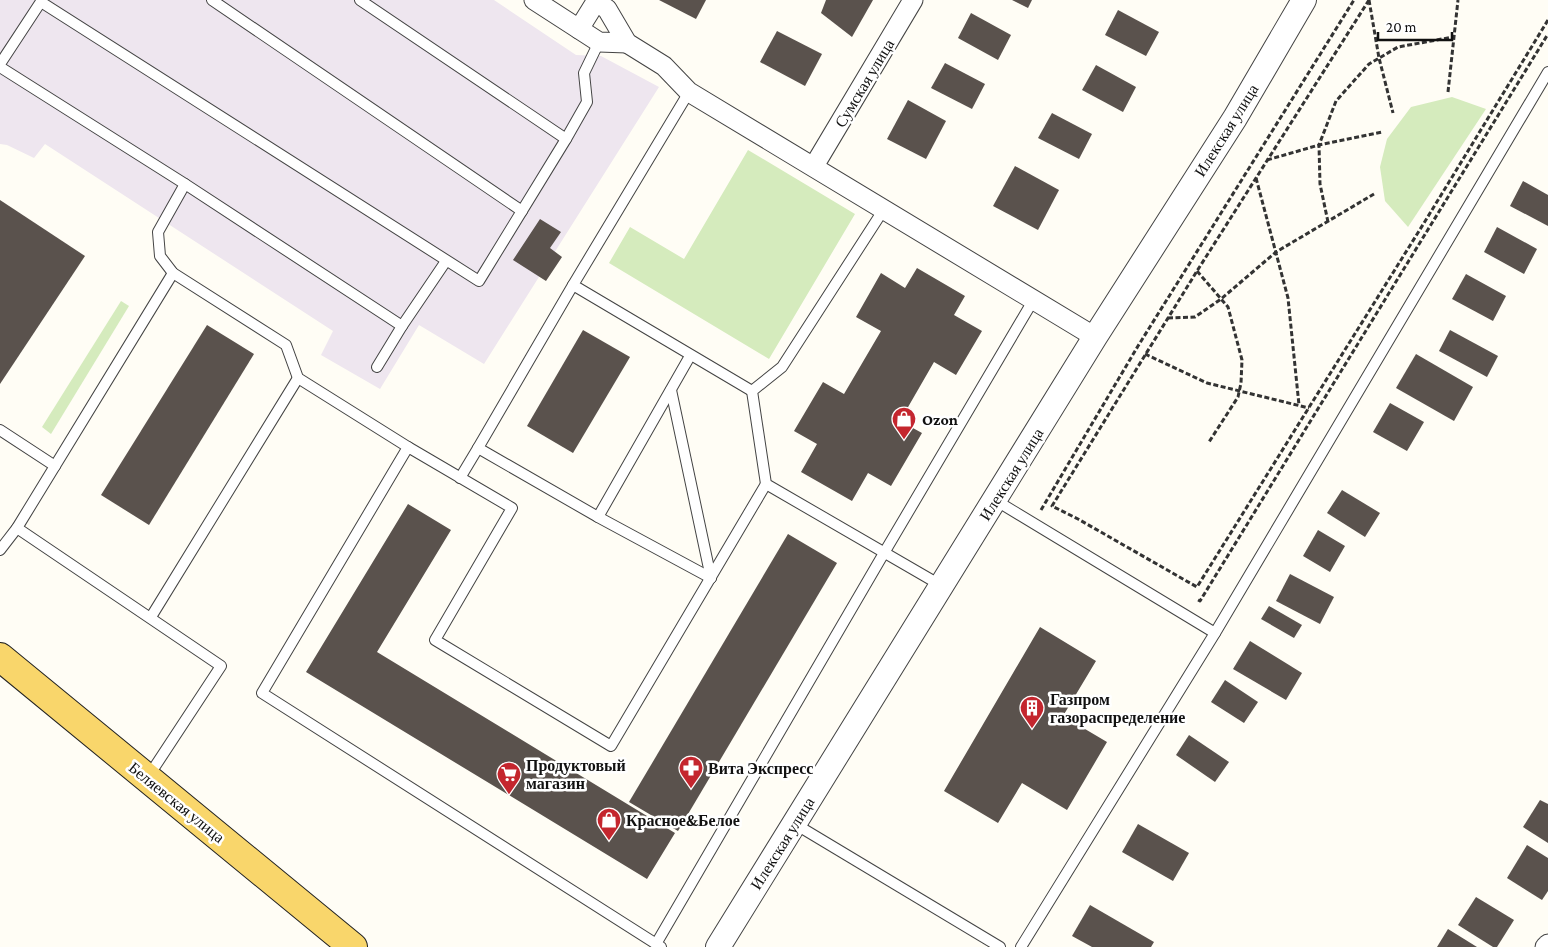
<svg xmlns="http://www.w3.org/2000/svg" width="1548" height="947" font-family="'Crimson Pro',serif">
  <rect width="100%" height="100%" fill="#fffdf5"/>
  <!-- industrial -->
  <polygon fill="#eee6ef" points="0,0 494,0 576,55 601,56 659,87 484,364 419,325 380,389 321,355 333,331 45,144 34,158 7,145 0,144"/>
  <!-- green -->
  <g fill="#d5ebbd">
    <polygon points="1452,97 1486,109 1408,227 1385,201 1380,167 1387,139 1411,107"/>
    <polygon points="748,150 855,214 769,359 609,263 630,227 684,259"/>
    <polygon points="121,301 129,306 51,434 42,427"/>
  </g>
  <!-- building -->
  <g fill="#5a524d">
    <polygon points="659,0 706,0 696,19"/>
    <polygon points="826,0 873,0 852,37 821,13"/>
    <polygon points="1012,0 1032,0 1028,8"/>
    <polygon points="1118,10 1159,32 1146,56 1105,35"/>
    <polygon points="971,13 1011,35 998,60 958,38"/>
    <polygon points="777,31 822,54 805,86 760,62"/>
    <polygon points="945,63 985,84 972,109 931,88"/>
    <polygon points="1096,65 1136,87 1123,112 1082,90"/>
    <polygon points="908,100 946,121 926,159 887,139"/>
    <polygon points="1052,113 1092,134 1079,159 1038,138"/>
    <polygon points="1015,166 1059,190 1038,230 993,206"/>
    <polygon points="1523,181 1548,195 1548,226 1510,206"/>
    <polygon points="0,200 85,256 0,384"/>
    <polygon points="540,219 561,232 550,248 562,257 546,281 513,260"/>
    <polygon points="1497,227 1537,249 1524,274 1484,252"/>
    <polygon points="917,268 965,296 954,315 982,331 956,375 934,362 900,421 922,433 891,486 868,473 852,501 801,472 817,444 794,431 823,382 844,394 881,331 856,317 881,273 905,288"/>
    <polygon points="1466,274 1506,296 1493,321 1452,299"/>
    <polygon points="207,325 254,354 149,525 101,495"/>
    <polygon points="583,330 630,357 573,453 527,426"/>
    <polygon points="1450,330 1498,356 1487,377 1439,351"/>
    <polygon points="1416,354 1473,387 1454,421 1396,388"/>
    <polygon points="1390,403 1424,422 1407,451 1373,432"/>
    <polygon points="1342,490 1380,513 1365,537 1327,513"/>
    <polygon points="408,504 451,530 377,652 675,833 647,879 306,672"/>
    <polygon points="1318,530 1345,546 1330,572 1303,556"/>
    <polygon points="788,534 837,563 678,831 629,802"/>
    <polygon points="1290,574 1334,597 1320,624 1276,601"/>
    <polygon points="1269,606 1302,625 1294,638 1261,619"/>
    <polygon points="1040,627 1096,661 1063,716 1107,742 1067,810 1022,783 998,823 944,791"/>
    <polygon points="1250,641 1302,673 1286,700 1233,669"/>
    <polygon points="1225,680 1258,702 1244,723 1211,702"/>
    <polygon points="1189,735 1229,762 1215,782 1176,755"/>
    <polygon points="1540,800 1548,804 1548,843 1523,827"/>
    <polygon points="1138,824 1189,853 1173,881 1122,852"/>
    <polygon points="1527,845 1548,858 1548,891 1542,900 1507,878"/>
    <polygon points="1476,897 1514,920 1497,947 1493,947 1458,925"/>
    <polygon points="1090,905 1154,942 1151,947 1092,947 1072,936"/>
    <polygon points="1448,929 1477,947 1437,947"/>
  </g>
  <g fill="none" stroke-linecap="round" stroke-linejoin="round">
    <defs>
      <g id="service">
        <polyline points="212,0 522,211"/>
        <polyline points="360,0 566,139"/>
        <polyline points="41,2 479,281 566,139 587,102 584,73 599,42"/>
        <polyline points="0,64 42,0"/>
        <polyline points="0,67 185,184 402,326"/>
        <polyline points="689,92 573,285 752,391"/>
        <polyline points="185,184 158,232 160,256 173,273 286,345 298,378 408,447"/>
        <polyline points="884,209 782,367 752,391 766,484 942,586"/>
        <polyline points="573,285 478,448 598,517 690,356"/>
        <polyline points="377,367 402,326 446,261"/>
        <polyline points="671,390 711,578"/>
        <polyline points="0,430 55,466"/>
        <polyline points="460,478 478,448"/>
        <polyline points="995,500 1215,633"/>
        <polyline points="598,517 711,578"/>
        <polyline points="17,528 221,666 148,777"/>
        <polyline points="0,550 17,528 173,273"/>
        <polyline points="151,617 298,378"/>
        <polyline points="795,824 1000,947"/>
        <polyline points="656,944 884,553 1034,299"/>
        <polyline points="661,947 262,693 408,447 512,508 435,640 611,746 766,484"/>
        <polyline points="1021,947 1215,633 1548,72"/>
      </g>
      <g id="minor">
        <polyline points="534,0 599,42 627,43"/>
        <polyline points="596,2 607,9 627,43 664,66 689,92 1095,337"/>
        <polyline points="579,29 597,0"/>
        <polyline points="814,166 913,0"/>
        <polyline points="1545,947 1548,944"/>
      </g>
      <polyline id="tertiary" points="718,947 1095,337 1235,118 1304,0"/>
      <polyline id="primary" points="0,657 353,947"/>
    </defs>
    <!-- service casing -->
    <use href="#service" stroke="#444" stroke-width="12"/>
    <!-- minor casing -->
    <use href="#minor" stroke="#444" stroke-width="21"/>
    <!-- tertiary casing -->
    <use href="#tertiary" stroke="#444" stroke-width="26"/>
    <!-- primary casing -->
    <use href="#primary" stroke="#222" stroke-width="30"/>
    <!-- path -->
    <g stroke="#333" stroke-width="3" stroke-dasharray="5 2.5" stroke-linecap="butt">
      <polyline points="1369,0 1197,271 1052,506 1078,519 1197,587 1424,223 1548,20"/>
      <polyline points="1369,0 1379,58 1393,113"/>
      <polyline points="1448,92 1458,0"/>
      <polyline points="1267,160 1319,145 1382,132"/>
      <polyline points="1256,178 1288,298 1299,405"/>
      <polyline points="1328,222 1320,184 1319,145 1336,101 1369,64 1398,47 1453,37"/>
      <polyline points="1197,271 1228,307 1242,360 1241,383 1238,397 1209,442"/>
      <polyline points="1168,318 1195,317 1221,299 1276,252 1374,194"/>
      <polyline points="1145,354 1207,383 1309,408"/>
      <polyline points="1041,510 1138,346 1354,0"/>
      <polyline points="1198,600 1200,601 1548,34"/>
    </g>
    <!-- service -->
    <use href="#service" stroke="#fff" stroke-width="10"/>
    <!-- minor -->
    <use href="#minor" stroke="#fff" stroke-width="19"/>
    <!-- tertiary -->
    <use href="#tertiary" stroke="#fff" stroke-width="24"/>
    <!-- primary -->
    <use href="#primary" stroke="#f9d66b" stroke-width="28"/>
  </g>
  <!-- icons -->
  <defs>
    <symbol id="shop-pin" viewBox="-11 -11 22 30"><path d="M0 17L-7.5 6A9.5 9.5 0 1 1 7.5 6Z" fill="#c4262e" stroke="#fff"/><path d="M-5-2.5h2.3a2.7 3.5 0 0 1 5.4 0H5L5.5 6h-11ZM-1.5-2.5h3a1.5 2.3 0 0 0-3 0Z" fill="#fff"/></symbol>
    <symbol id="building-pin" viewBox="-11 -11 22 30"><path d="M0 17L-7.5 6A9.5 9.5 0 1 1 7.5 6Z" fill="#c4262e" stroke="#fff"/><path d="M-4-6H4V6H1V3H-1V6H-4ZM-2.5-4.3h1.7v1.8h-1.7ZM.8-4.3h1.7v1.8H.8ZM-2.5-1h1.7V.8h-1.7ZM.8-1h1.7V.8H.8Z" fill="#fff"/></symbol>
    <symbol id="pharmacy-pin" viewBox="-11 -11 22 30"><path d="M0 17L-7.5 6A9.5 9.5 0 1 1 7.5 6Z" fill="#c4262e" stroke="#fff"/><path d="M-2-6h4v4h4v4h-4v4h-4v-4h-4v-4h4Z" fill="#fff"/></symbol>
    <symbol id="supermarket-pin" viewBox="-11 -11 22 30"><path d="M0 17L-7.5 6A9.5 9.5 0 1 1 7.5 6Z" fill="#c4262e" stroke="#fff"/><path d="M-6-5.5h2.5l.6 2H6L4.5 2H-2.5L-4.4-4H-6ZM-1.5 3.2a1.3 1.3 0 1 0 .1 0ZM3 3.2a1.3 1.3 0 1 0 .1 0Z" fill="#fff"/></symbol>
  </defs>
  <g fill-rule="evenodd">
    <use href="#shop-pin" x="890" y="405" width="28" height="38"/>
    <use href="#building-pin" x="1018" y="694" width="28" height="38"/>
    <use href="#pharmacy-pin" x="677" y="754" width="28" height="38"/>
    <use href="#supermarket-pin" x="495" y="760" width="28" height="38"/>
    <use href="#shop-pin" x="595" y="806" width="28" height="38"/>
  </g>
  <g text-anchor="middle" stroke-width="5" stroke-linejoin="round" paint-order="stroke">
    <!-- street labels -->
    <g font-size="16" fill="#111" stroke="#fff">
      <text transform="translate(864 83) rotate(-59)" y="6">Сумская улица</text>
      <text transform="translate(1226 130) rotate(-58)" y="6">Илекская улица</text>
      <text transform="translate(1011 474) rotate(-58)" y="6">Илекская улица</text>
      <text transform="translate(177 802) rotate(39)" y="6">Беляевская улица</text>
      <text transform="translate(782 843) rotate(-58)" y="6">Илекская улица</text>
    </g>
    <!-- poi labels -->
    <g font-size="16" font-weight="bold" fill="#111" stroke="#fff" text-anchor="start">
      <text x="922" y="425">Ozon</text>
      <text x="1050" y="705">Газпром<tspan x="1050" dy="18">газораспределение</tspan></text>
      <text x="526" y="771">Продуктовый<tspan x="526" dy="18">магазин</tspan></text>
      <text x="708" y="774">Вита Экспресс</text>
      <text x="626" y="826">Красное&amp;Белое</text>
    </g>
  </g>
  <!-- scale -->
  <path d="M1378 32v8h74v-8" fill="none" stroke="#111111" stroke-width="2.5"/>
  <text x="1386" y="32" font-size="15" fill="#111111" stroke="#ffffff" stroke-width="4" paint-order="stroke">20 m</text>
</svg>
